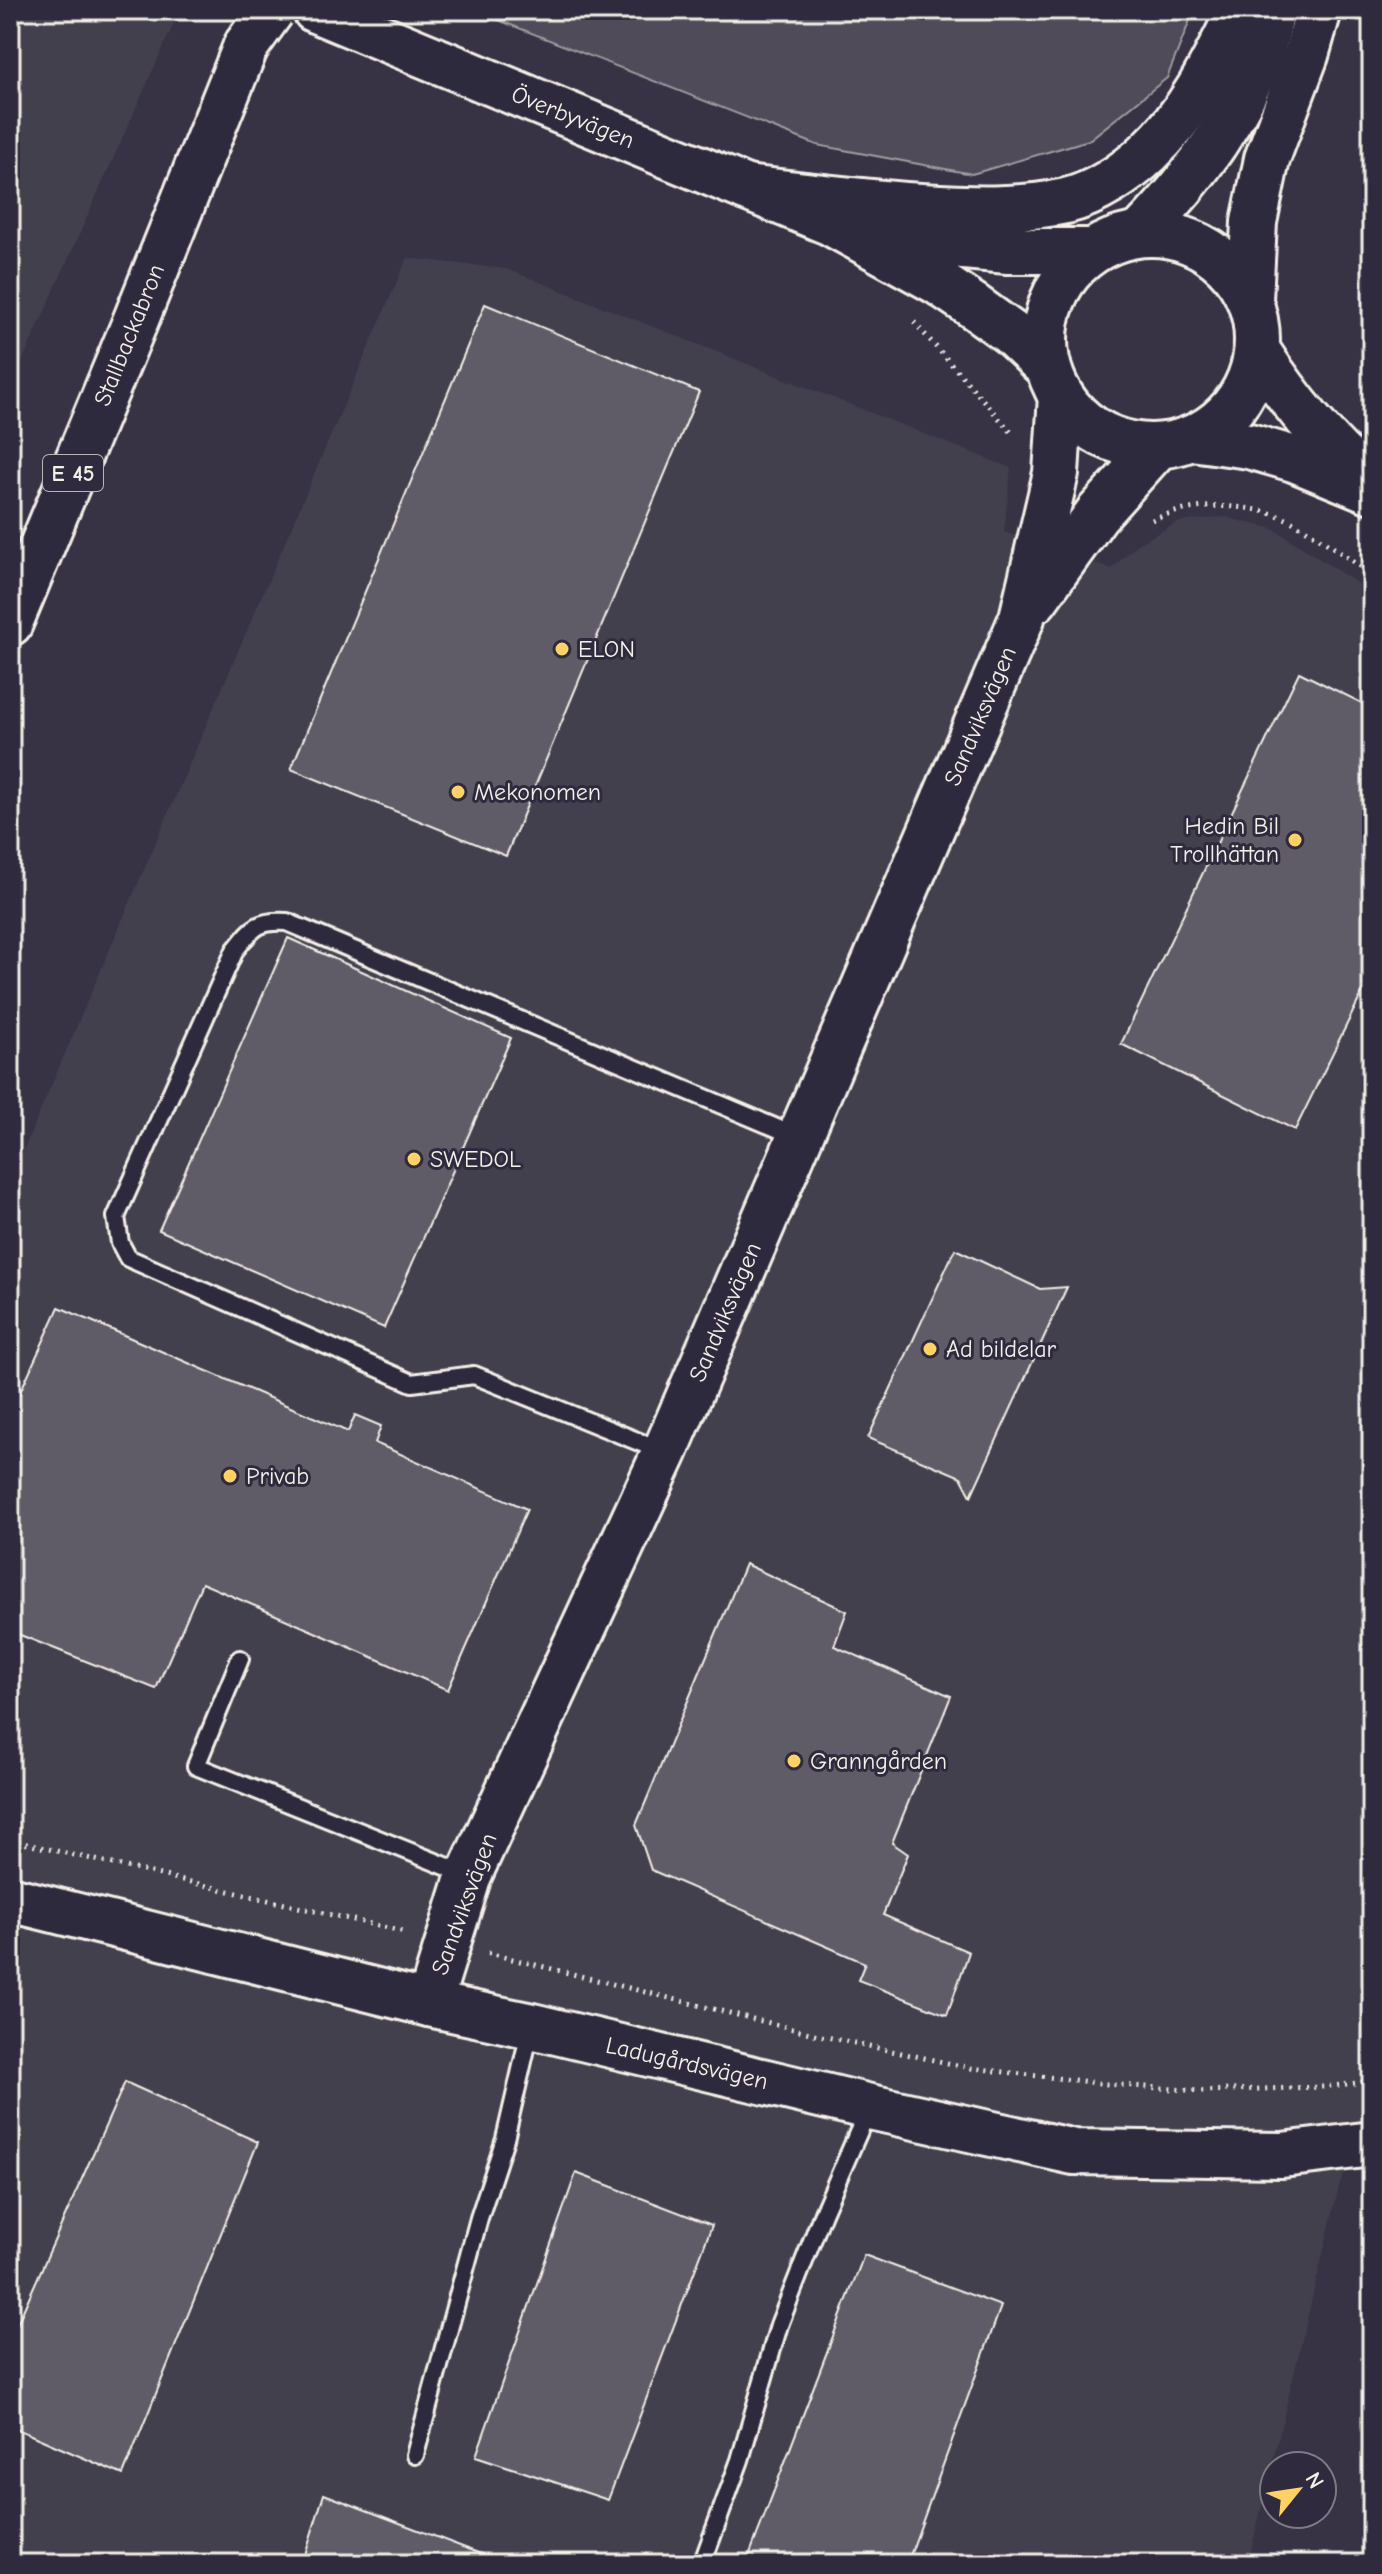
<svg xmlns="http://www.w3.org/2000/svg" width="1382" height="2574" font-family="'Comic Neue',sans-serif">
  <rect width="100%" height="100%" fill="#373244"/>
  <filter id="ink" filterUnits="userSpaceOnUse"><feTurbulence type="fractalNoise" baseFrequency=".0125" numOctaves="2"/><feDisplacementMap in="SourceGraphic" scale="16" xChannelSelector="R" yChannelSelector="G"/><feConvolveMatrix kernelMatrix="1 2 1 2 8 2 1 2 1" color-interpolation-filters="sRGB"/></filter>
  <g filter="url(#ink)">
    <!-- built -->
    <g fill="#433f4e">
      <polygon points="10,10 152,10 176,19 10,389"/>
      <polygon points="407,258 507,269 1011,468 1004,532 1112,569 1137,544 1179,522 1225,517 1274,529 1372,593 1372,2110 1339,2187 1248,2564 10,2564 10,1181"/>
    </g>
    <!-- green -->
    <polygon fill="#504b59" stroke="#a29ea0" stroke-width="2" points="473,10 1194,10 1167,78 1089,140 972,174 817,145"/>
    <!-- building -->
    <g fill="#5f5c67" stroke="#f4f1e8" stroke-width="2">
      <polygon points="485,304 699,392 506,856 291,769"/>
      <polygon points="1299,672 1372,708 1372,973 1295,1130 1121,1044"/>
      <polygon points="288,938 511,1038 384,1328 159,1230"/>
      <polygon points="955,1249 1040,1289 1067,1287 971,1496 961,1477 868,1438"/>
      <polygon points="59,1307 348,1432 355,1415 381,1426 375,1443 527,1509 448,1690 202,1583 156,1689 10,1631 10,1414"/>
      <polygon points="745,1564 847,1611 834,1646 951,1696 892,1843 908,1854 883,1915 969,1952 947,2015 858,1980 865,1963 651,1870 636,1825"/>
      <polygon points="125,2082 258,2142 123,2475 10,2426 10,2340"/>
      <polygon points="576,2173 712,2225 608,2500 476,2456"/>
      <polygon points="864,2255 1001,2306 907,2564 746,2564"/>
      <polygon points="324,2494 507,2564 302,2564"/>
    </g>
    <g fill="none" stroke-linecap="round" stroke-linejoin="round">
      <defs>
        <g id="lane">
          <path d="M664 1452 474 1375 412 1383 128 1258 120 1243 116 1217 235 950C253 928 257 920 287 922L798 1137"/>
          <polyline points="240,1659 196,1766 468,1875"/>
          <polyline points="415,2455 479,2218 505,2139 531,2027"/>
          <polyline points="702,2564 740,2460 779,2325 823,2213 869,2108"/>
        </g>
        <g id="secondary">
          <polyline points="315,10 831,223 938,282 975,307 1011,333 1048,368"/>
          <polyline points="872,231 942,245 1008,251 1092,251"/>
          <circle cx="1151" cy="340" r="106"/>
          <path d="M1257 350C1288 398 1323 442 1367 479"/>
          <polyline points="1192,438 1249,446 1294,459 1372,491"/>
          <polyline points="1035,600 1097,514 1158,446"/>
          <polyline points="10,1899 429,2004 532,2026 870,2107 1074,2152 1282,2155 1372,2144"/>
          <polyline points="429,2004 469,1875 665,1452 1022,618 1056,473 1061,396"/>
        </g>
        <g id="highway">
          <path d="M746 188C804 195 862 202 921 206 969 209 1018 211 1066 201 1096 194 1127 173 1149 152 1191 112 1215 61 1240 10"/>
          <path d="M1141 233C1200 172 1257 96 1272 10"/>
          <polyline points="1250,300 1254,222 1267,159 1306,55 1319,10"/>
          <polyline points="10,623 135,322 246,46"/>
        </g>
      </defs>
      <!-- lane casing -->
      <use href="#lane" stroke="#f4f1e8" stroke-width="22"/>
      <!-- secondary casing -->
      <use href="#secondary" stroke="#f4f1e8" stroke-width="50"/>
      <!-- highway casing -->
      <use href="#highway" stroke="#f4f1e8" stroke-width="50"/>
      <!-- path -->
      <g stroke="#f4f1e8" stroke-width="5" stroke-dasharray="2 6" stroke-linecap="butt">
        <polyline points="201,10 215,16"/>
        <polyline points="914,322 1013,434"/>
        <path d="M1152 520C1190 503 1243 502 1282 517 1310 529 1346 557 1372 575"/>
        <polyline points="10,1840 405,1932"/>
        <polyline points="488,1953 822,2036 971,2068 1107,2084 1200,2091 1324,2087 1372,2081"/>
      </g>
      <!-- lane -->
      <use href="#lane" stroke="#2f2a3d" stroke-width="16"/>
      <!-- secondary -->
      <use href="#secondary" stroke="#2f2a3d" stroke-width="44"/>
      <!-- highway -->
      <use href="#highway" stroke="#2f2a3d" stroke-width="44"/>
      <defs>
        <polyline id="highway-bridge" points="246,46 272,10"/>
      </defs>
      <!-- highway-bridge casing -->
      <use href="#highway-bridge" stroke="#f4f1e8" stroke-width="50" stroke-linecap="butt"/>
      <!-- highway-bridge -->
      <use href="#highway-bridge" stroke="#2f2a3d" stroke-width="44"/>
    </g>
  </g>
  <!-- markers -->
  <g fill="#ffd166" stroke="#2f2a3d" stroke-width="3">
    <circle cx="562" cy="649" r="8"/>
    <circle cx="458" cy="792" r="8"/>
    <circle cx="1295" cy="840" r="8"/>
    <circle cx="414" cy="1159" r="8"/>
    <circle cx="930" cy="1349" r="8"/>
    <circle cx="230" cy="1476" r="8"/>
    <circle cx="794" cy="1761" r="8"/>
  </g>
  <g text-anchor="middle" stroke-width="6" stroke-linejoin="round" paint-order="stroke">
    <!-- shield labels -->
    <rect fill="#2f2a3d" stroke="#b9b5b5" stroke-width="2" x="43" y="455" width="60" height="36" rx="6"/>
    <g font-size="22" font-weight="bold" fill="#f4f1e8">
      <text x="73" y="481">E 45</text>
    </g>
    <!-- street labels -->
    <g font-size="24" fill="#f4f1e8" stroke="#2f2a3d">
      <text transform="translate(573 117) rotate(22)" y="8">Överbyvägen</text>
      <text transform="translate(129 335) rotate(-68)" y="8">Stallbackabron</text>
      <text transform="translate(980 716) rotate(-67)" y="8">Sandviksvägen</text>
      <text transform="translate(725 1312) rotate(-67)" y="8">Sandviksvägen</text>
      <text transform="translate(464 1904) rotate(-70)" y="8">Sandviksvägen</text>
      <text transform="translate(687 2063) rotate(13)" y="8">Ladugårdsvägen</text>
    </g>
    <!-- poi labels -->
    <g font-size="24" fill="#f4f1e8" stroke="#2f2a3d" text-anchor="start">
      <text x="578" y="657">ELON</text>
      <text x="474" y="800">Mekonomen</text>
      <text x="1279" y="834" text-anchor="end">Hedin Bil<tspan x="1279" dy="28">Trollhättan</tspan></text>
      <text x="430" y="1167">SWEDOL</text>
      <text x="946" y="1357">Ad bildelar</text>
      <text x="246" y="1484">Privab</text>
      <text x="810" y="1769">Granngården</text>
    </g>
  </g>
  <!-- margin -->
  <rect width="1382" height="2574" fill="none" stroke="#2f2a3d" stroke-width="40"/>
  <rect x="20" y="20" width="1342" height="2534" fill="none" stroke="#f4f1e8" stroke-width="3" filter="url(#ink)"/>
  <!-- north arrow -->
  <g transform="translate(1298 2490) rotate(60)"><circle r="38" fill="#2f2a3d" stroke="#7e7a81" stroke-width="2"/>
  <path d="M0-6L14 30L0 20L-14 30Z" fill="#ffd166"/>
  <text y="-12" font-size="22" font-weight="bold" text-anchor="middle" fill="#f4f1e8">N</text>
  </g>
</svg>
